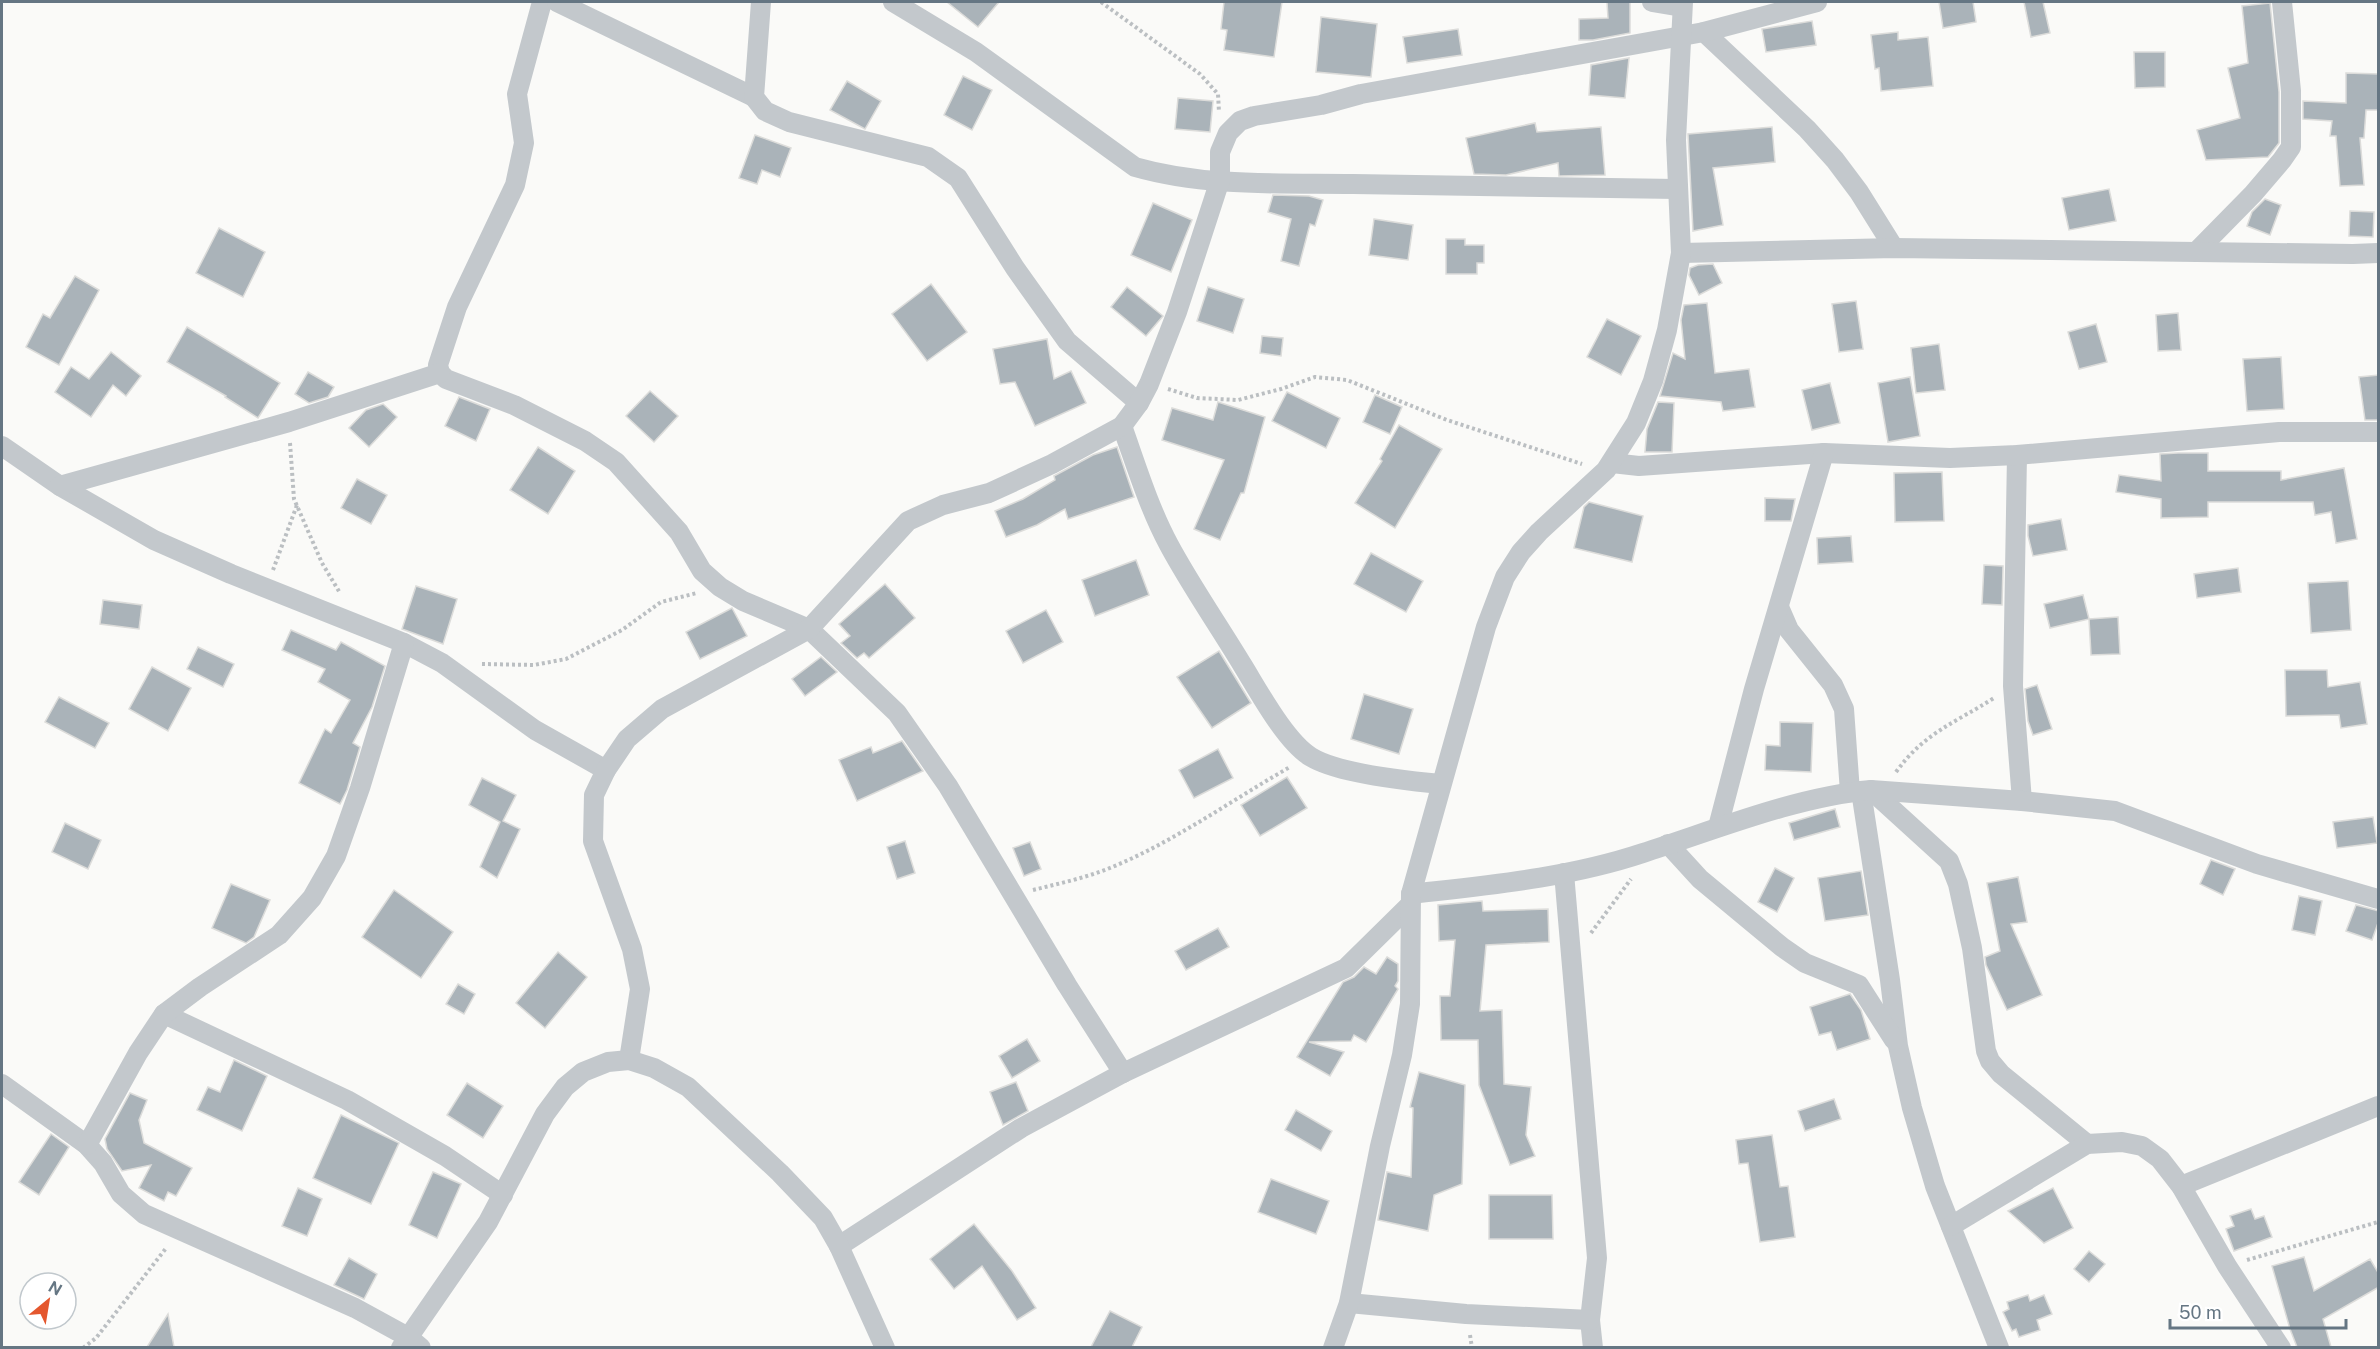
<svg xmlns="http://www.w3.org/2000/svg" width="2380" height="1349" font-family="'Public Sans',sans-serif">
  <rect width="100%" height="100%" fill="#fafaf8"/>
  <!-- building -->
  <g fill="#aab3b9" stroke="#dcdcda" stroke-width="1.5">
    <polygon points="947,2 999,2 978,27"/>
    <polygon points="1224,2 1282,2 1274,57 1224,50 1227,30 1221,29"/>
    <polygon points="1607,2 1630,2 1630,33 1593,40 1579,40 1579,19 1608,18"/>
    <polygon points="1939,2 1973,2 1976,22 1943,28"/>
    <polygon points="2024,2 2043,2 2050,33 2031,37"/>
    <polygon points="2270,3 2279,92 2279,143 2268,157 2206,160 2197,130 2240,118 2228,68 2248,63 2242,6"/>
    <polygon points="1321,17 1377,24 1371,77 1316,72"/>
    <polygon points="1812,21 1816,45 1766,52 1762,29"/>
    <polygon points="1458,29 1462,55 1407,63 1403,37"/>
    <polygon points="1898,32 1898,40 1928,37 1933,86 1881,91 1879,68 1875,69 1871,35"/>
    <polygon points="2134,52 2165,52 2165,87 2135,88"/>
    <polygon points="1629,58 1625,98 1589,95 1591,65"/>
    <polygon points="2346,73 2379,74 2379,110 2366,110 2364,138 2360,138 2364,185 2340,186 2336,136 2330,136 2332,121 2303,119 2303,101 2346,103"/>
    <polygon points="963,76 992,90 972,130 944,115"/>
    <polygon points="847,81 881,101 865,129 830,110"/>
    <polygon points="1178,98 1213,101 1210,132 1175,129"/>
    <polygon points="1535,123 1537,132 1601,127 1605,175 1559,176 1558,163 1506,175 1474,174 1466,138"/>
    <polygon points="1772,127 1775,162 1713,168 1723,225 1693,231 1688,134"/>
    <polygon points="755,135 791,148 780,177 762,170 757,184 739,178"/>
    <polygon points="2109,189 2116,221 2069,230 2062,198"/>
    <polygon points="1273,195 1309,196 1323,200 1315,226 1310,224 1299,266 1281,261 1291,219 1268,212"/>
    <polygon points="2265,199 2281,205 2270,235 2247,226 2252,212"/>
    <polygon points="1153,203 1192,220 1171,272 1131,255"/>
    <polygon points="2350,211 2374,212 2373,237 2349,236"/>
    <polygon points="1374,219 1413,225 1408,260 1369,255"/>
    <polygon points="219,228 265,252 243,297 196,273"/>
    <polygon points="1446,239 1465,239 1465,245 1484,245 1484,263 1477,263 1477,274 1446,274"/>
    <polygon points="1713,264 1722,283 1699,295 1689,275 1690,268 1698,265"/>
    <polygon points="75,276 99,290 59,365 26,347 43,314 50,318"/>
    <polygon points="931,284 967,332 927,361 892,314"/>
    <polygon points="1127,287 1163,316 1146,336 1111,307"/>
    <polygon points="1208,287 1244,299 1233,333 1197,321"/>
    <polygon points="1856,301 1863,349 1839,352 1832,304"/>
    <polygon points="1707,303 1715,373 1749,369 1755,407 1723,411 1721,402 1660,396 1673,353 1685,359 1681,320 1684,305"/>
    <polygon points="2178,313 2181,350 2158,351 2156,315"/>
    <polygon points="1607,319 1641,336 1621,375 1587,357"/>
    <polygon points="2096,324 2107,362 2079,369 2068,332"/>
    <polygon points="187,327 280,383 258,418 225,397 226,396 167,362"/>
    <polygon points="1262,336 1283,338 1281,356 1260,353"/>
    <polygon points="1047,339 1054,379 1071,371 1086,403 1035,426 1015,382 1000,384 993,349"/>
    <polygon points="1939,344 1945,390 1916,393 1911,348"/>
    <polygon points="111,352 141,376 126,396 113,385 91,417 55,392 71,367 89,379"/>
    <polygon points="2281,357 2284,409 2247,411 2243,359"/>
    <polygon points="308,372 334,387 328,397 309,403 295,394"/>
    <polygon points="2379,375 2379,420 2365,420 2359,377"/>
    <polygon points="1910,377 1920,436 1888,442 1878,383"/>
    <polygon points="1830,383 1840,423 1812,430 1802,390"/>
    <polygon points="650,391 678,416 654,442 626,416"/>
    <polygon points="1287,392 1340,418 1326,448 1272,421"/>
    <polygon points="1375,395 1402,407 1390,434 1363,422"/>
    <polygon points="459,397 490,409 476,441 445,426"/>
    <polygon points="1218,402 1265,417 1244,493 1241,493 1220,540 1194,529 1224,460 1162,440 1172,408 1213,420"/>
    <polygon points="1658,402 1674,403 1672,452 1645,452 1647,429"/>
    <polygon points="383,404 397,417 369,447 349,428 366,410"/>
    <polygon points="1399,425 1442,449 1395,528 1355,503 1382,461 1380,459"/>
    <polygon points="538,447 575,471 548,514 510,490"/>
    <polygon points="1117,447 1134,497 1068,519 1065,509 1037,525 1006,537 995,511 1023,499 1055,480 1054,476 1093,455"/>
    <polygon points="2178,453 2208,453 2208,471 2281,471 2281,480 2344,468 2357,539 2336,543 2331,512 2315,515 2313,502 2208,502 2208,517 2161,518 2161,499 2116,492 2119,475 2161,481 2160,454"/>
    <polygon points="1942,472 1944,521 1895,522 1894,473"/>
    <polygon points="357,479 387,495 371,524 341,508"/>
    <polygon points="1765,498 1795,499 1791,521 1765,521"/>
    <polygon points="1589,502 1643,516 1632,562 1574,548 1584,507"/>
    <polygon points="2061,519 2067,550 2033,556 2028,536 2028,525"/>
    <polygon points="1851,536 1853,562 1818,564 1817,538"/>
    <polygon points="1371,553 1423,581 1406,612 1354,584"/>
    <polygon points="1136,560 1149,595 1095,616 1082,580"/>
    <polygon points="1984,565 2003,566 2002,605 1982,604"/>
    <polygon points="2238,568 2241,592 2197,598 2194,574"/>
    <polygon points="2348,581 2351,630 2311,633 2308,583"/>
    <polygon points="885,584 915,618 869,658 864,653 857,658 841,643 850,636 839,624"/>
    <polygon points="416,586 457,599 443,644 402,629"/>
    <polygon points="2083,595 2089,619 2050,628 2044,604"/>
    <polygon points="103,600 142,605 139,629 100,624"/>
    <polygon points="732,608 747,636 700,659 686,632"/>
    <polygon points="1046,610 1063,642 1023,663 1006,631"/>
    <polygon points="2118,617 2120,654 2091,655 2089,619"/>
    <polygon points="291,630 336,650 341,642 385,666 372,707 353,743 360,747 347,790 340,804 299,783 325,729 331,733 350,700 318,682 325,669 282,650"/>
    <polygon points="198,647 234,664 223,687 187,669"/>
    <polygon points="1219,651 1251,703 1212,728 1177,677"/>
    <polygon points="821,657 837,672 805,696 792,679"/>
    <polygon points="152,667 191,688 168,731 129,709"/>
    <polygon points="2285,670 2327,670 2328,687 2360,682 2367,724 2341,728 2339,715 2286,716"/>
    <polygon points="2037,685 2052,729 2033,735 2028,721 2025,689"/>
    <polygon points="1364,694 1413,709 1399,754 1351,739"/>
    <polygon points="59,697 109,723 95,748 45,722"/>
    <polygon points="1780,722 1813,723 1811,772 1765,770 1766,745 1780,746"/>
    <polygon points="902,741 923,771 857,801 839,760 871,747 873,753"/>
    <polygon points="1218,749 1233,778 1194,798 1179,770"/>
    <polygon points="1287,777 1307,808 1260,836 1241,805"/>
    <polygon points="482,778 516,795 503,821 520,829 497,878 480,867 500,822 469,805"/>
    <polygon points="1835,809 1840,827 1794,840 1789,823"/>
    <polygon points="2373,817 2377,843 2337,848 2333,822"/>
    <polygon points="65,823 101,840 88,869 52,852"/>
    <polygon points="905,841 915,873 897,879 887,847"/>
    <polygon points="1030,842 1041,869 1024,876 1013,848"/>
    <polygon points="2211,860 2235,869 2223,895 2200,884"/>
    <polygon points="1775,868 1794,878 1777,912 1758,902"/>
    <polygon points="1861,871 1868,915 1825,921 1818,878"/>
    <polygon points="2018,877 2027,922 2011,924 2042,995 2007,1010 1986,965 1985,957 2000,951 1987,883"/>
    <polygon points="231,884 270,900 254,937 246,943 212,928"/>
    <polygon points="394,890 453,932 421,978 362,937"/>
    <polygon points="2299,896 2322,901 2315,935 2292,930"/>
    <polygon points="1482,901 1483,911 1548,909 1549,942 1486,945 1480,1011 1502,1010 1504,1084 1531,1087 1526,1135 1535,1156 1510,1165 1479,1085 1478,1040 1441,1040 1440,996 1450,996 1455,940 1439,941 1438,905"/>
    <polygon points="2356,905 2379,911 2379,920 2372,940 2346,931"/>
    <polygon points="1218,928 1229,947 1186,970 1175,951"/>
    <polygon points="558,952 587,977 545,1028 516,1003"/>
    <polygon points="1387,957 1398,964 1398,981 1395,986 1398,989 1366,1042 1354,1035 1351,1041 1309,1042 1344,1052 1330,1076 1297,1057 1343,982 1354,977 1364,967 1376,974"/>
    <polygon points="458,984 475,994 464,1014 446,1004"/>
    <polygon points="1850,994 1861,1010 1870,1039 1837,1050 1831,1032 1819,1035 1810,1007"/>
    <polygon points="1027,1039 1040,1061 1012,1078 999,1056"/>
    <polygon points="234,1060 267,1076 242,1131 197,1110 208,1087 220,1092"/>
    <polygon points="1419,1072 1465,1085 1462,1184 1434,1195 1428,1231 1378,1220 1387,1172 1411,1177 1413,1108 1410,1107"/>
    <polygon points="1016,1082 1028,1111 1003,1125 990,1092"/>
    <polygon points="467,1083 503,1106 483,1138 447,1115"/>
    <polygon points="130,1093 147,1100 139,1120 144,1143 192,1168 176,1196 168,1192 164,1201 139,1188 151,1165 122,1171 107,1149 105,1139"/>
    <polygon points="1834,1099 1841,1119 1805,1131 1798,1111"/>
    <polygon points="1296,1110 1332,1131 1321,1151 1285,1130"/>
    <polygon points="341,1115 399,1143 371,1204 313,1178"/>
    <polygon points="51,1134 69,1147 39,1195 19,1182"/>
    <polygon points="1772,1135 1780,1187 1788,1186 1795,1237 1760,1242 1748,1163 1739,1164 1736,1140"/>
    <polygon points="433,1172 461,1184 437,1238 409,1225"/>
    <polygon points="1271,1179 1329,1201 1316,1234 1258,1212"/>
    <polygon points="298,1188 322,1199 307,1236 282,1226"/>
    <polygon points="2053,1188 2073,1228 2044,1243 2008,1211"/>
    <polygon points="1489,1195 1552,1195 1553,1239 1489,1239"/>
    <polygon points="2251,1209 2255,1219 2264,1216 2272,1237 2234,1251 2226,1229 2234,1226 2230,1216"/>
    <polygon points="974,1224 1012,1271 1036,1308 1017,1320 982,1266 954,1289 930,1259"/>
    <polygon points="2089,1251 2105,1264 2089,1282 2074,1269"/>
    <polygon points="2304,1257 2314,1291 2370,1259 2379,1274 2379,1287 2323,1319 2331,1347 2297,1347 2290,1329 2272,1266"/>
    <polygon points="349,1258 377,1274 364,1299 334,1285"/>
    <polygon points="2028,1295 2030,1301 2044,1295 2052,1314 2037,1320 2040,1330 2019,1337 2016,1329 2012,1331 2003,1312 2009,1309 2007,1302"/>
    <polygon points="1110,1311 1142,1327 1132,1347 1091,1347"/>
    <polygon points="168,1314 174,1347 147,1347"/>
  </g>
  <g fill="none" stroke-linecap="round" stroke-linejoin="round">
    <!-- path -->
    <g stroke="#bbbfc2" stroke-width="4" stroke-dasharray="3 3" stroke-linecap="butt">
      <polyline points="1101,2 1200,74 1218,94 1219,112"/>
      <polyline points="1168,389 1197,398 1238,400 1281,389 1315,377 1347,380 1447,420 1582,464"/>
      <polyline points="290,443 294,499 322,563 340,593"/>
      <polyline points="273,570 297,505"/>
      <polyline points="482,664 534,665 566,659 622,630 661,602 697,593"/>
      <path d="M1896 772C1925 732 1955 723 1994 698"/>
      <path d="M1033 890C1061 883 1090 877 1117 865 1178 839 1232 800 1290 767"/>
      <polyline points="1591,933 1631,879"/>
      <polyline points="2247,1260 2378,1222"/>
      <polyline points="1470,1335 1472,1348"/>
      <polyline points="83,1348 96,1338 167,1247"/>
    </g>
    <!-- minor -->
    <g stroke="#c3c8cc" stroke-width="20">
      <polyline points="542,2 517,94 524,143 515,185 457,307 438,365 440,373 446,379 514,405 585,441 616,462 679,532 702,571 720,587 743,601 809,629 897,713 948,786 1067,985 1123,1073"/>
      <polyline points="557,2 754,97"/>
      <polyline points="761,2 754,97 765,111 789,122 928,157 958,178 1015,268 1067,341 1139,403"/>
      <path d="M893 2 976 52 1135 167C1205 187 1281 183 1353 184 1461 186 1569 188 1677 189"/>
      <polyline points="1652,2 1682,7"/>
      <polyline points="1704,32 1807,129 1835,160 1859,192 1894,248"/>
      <polyline points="2196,252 2253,194 2282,160 2291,147 2291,91 2282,2"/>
      <polyline points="1681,253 1894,248 2353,254 2378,253"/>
      <path d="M1122 426C1136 465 1149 508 1169 545 1191 586 1219 626 1243 666 1259 692 1286 742 1311 757 1339 774 1408 781 1441 784"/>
      <polyline points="2,446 60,486 154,540 231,574 404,643 442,663 535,730 606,770"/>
      <polyline points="2017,455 2013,686 2022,801"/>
      <polyline points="1612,463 1639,466 1824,453 1950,458 2017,455 2279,432 2378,432"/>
      <polyline points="60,486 289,422 440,373"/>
      <polyline points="1779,607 1789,630 1833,685 1844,709 1850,792"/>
      <polyline points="1871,790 1949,861 1958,884 1972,948 1986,1051 1990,1061 2001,1074 2087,1144"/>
      <polyline points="1861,791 1890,980 1898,1046 1912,1108 1935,1186 1999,1348"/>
      <polyline points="1718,827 1754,689 1824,453"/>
      <polyline points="1668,844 1700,879 1782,947 1805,963 1859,985 1894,1040"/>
      <polyline points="1564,873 1597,1258 1590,1320 1593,1348"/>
      <path d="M1411 894C1489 885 1568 878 1643 853 1715 830 1795 797 1871 790L2022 801 2115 811 2257 864 2378 899"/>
      <polyline points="164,1014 347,1100 445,1156 503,1195"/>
      <polyline points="629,1060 640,989 632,949 593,841 594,795 606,770 627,739 662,709 809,629 908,521 943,505 989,493 1052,464 1122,426 1139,403 1149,384 1177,312 1220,180 1220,152 1228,133 1240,121 1254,116 1321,105 1361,94 1704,32 1817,2"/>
      <polyline points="2,1084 87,1145 103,1163 121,1194 144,1214 355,1308 408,1337 421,1348"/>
      <polyline points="87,1145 138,1053 164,1014 200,987 279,935 312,898 336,856 360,788 404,643"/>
      <polyline points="2181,1186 2378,1106"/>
      <polyline points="1951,1226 2087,1144 2122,1142 2142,1146 2160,1159 2181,1186 2227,1266 2281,1348"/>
      <polyline points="839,1246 1021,1128 1123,1073 1346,968 1410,905"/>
      <polyline points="1349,1303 1466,1314 1590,1320"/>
      <polyline points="401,1348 488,1222 545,1114 565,1087 583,1072 608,1062 629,1060 654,1068 688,1087 780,1173 823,1218 839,1246 885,1348"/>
      <polyline points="1333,1348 1349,1303 1380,1146 1402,1055 1410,1004 1411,894 1486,627 1505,577 1521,552 1539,532 1606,470 1636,423 1653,381 1667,330 1681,253 1676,140 1683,2"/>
    </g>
  </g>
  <!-- border -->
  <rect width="2380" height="1349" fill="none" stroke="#657683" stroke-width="6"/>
  <!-- north arrow -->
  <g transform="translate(48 1301) rotate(30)"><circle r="28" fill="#ffffff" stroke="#c1c8cd" stroke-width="1.5"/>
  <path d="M0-4.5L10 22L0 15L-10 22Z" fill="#e4572e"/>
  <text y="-9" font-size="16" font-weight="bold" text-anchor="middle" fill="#657683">N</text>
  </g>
  <!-- scale -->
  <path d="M2170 1319v9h176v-9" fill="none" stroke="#657683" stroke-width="3"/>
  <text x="2179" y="1319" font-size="18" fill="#657683" stroke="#ffffff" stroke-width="4.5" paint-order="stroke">50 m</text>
</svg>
